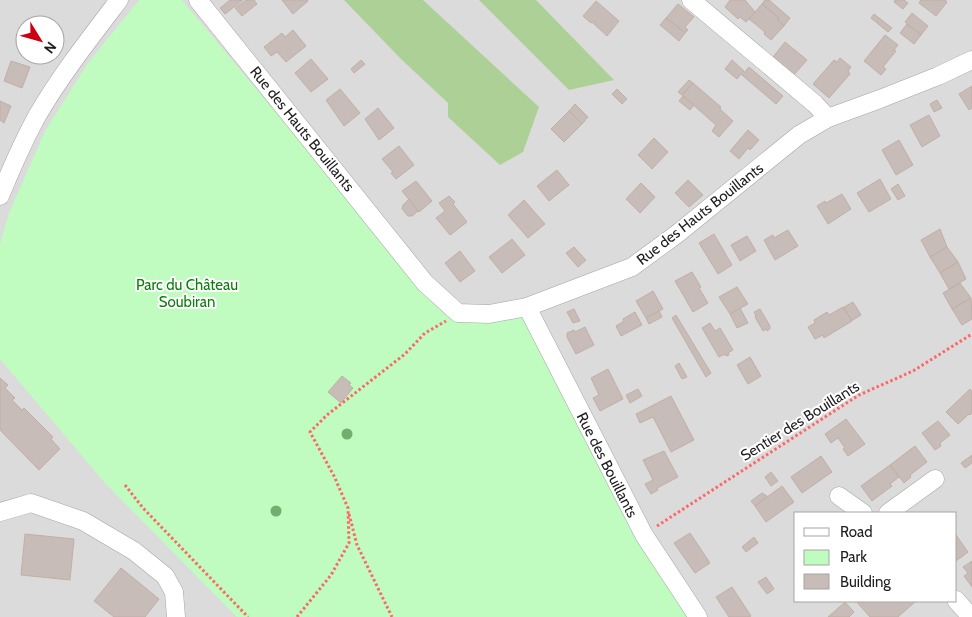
<svg xmlns="http://www.w3.org/2000/svg" width="972" height="617" font-family="Cabin,sans-serif">
  <rect width="100%" height="100%" fill="#efeae4"/>
  <!-- residential -->
  <path fill="#dcdbdb" fill-rule="evenodd" d="M0 0H972V617H0ZM25 25H55V55H25ZM796 513H956V601H796Z"/>
  <!-- forest -->
  <g fill="#add097">
    <polygon points="344,0 423,0 539,107 523,152 500,165 448,117 448,103 401,59"/>
    <polygon points="479,0 536,0 614,80 569,90"/>
  </g>
  <!-- park -->
  <polygon fill="#c0fbbf" points="139,0 182,0 445,315 480,320 524,315 688,617 237,617 105,483 0,359 0,244 9,213 45,131 88,63"/>
  <!-- building -->
  <g fill="#c7bcb7" stroke="#c1afa6">
    <polygon points="230,0 243,0 225,14 220,8"/>
    <polygon points="246,0 254,0 257,4 242,16 235,8"/>
    <polygon points="282,0 307,0 308,1 293,14"/>
    <polygon points="730,0 745,0 755,12 746,22 740,17 738,19 725,7"/>
    <polygon points="765,0 769,0 790,18 784,26 777,20 779,18 762,4"/>
    <polygon points="895,0 904,0 908,3 903,9 894,2"/>
    <polygon points="921,0 945,0 947,2 936,16 919,3"/>
    <polygon points="596,1 619,21 607,36 592,22 591,23 583,16"/>
    <polygon points="678,4 694,17 685,27 688,30 685,33 666,18"/>
    <polygon points="762,4 779,18 777,20 784,26 771,40 764,34 765,32 749,19"/>
    <polygon points="912,13 928,26 921,35 905,22"/>
    <polygon points="874,14 892,28 888,32 871,18"/>
    <polygon points="666,18 685,33 679,41 660,25"/>
    <polygon points="907,24 921,35 914,44 900,33"/>
    <polygon points="293,30 306,46 286,62 277,52 271,56 264,47 282,33 285,37"/>
    <polygon points="885,35 898,45 894,50 896,51 883,67 886,69 881,75 864,61"/>
    <polygon points="785,42 807,60 792,77 788,70 773,57"/>
    <polygon points="840,58 851,67 848,71 850,74 829,98 813,84 834,60 837,62"/>
    <polygon points="311,59 328,79 311,92 295,73"/>
    <polygon points="361,60 365,64 354,73 351,69"/>
    <polygon points="732,60 744,71 737,79 725,69"/>
    <polygon points="11,61 30,67 22,88 4,81"/>
    <polygon points="749,67 783,96 776,104 742,75"/>
    <polygon points="689,80 693,83 682,95 678,92"/>
    <polygon points="693,83 721,107 720,109 733,121 719,137 712,131 716,125 682,95"/>
    <polygon points="972,86 972,108 969,110 959,94"/>
    <polygon points="340,89 360,113 344,126 326,100"/>
    <polygon points="617,89 627,99 622,104 612,94"/>
    <polygon points="683,96 694,105 690,110 679,101"/>
    <polygon points="937,100 942,108 934,112 930,104"/>
    <polygon points="0,101 11,106 4,123 0,120"/>
    <polygon points="575,104 588,117 582,124 569,111"/>
    <polygon points="378,108 394,128 379,140 365,119"/>
    <polygon points="569,111 582,124 564,142 551,129"/>
    <polygon points="929,115 940,136 922,147 910,125"/>
    <polygon points="748,130 759,140 750,150 748,148 739,159 730,151"/>
    <polygon points="654,138 668,152 652,169 638,155"/>
    <polygon points="899,140 913,165 896,175 882,150"/>
    <polygon points="399,146 414,165 396,179 391,173 393,172 382,159"/>
    <polygon points="557,170 569,185 549,201 537,186"/>
    <polygon points="880,179 891,199 869,212 857,193"/>
    <polygon points="688,180 703,195 689,207 675,193"/>
    <polygon points="416,181 432,201 419,212 402,191"/>
    <polygon points="641,183 655,197 640,213 626,199"/>
    <polygon points="898,184 905,196 898,200 891,189"/>
    <polygon points="842,194 851,209 828,224 817,206 825,201 826,203"/>
    <polygon points="449,196 455,202 453,204 467,222 450,235 436,218 445,211 439,203"/>
    <polygon points="409,199 418,211 412,216 408,216 402,209 403,205"/>
    <polygon points="524,200 545,224 528,238 508,215"/>
    <polygon points="940,229 947,247 930,257 921,240"/>
    <polygon points="788,230 798,246 775,260 764,240 773,235 774,238"/>
    <polygon points="714,234 732,265 718,274 699,243"/>
    <polygon points="747,236 756,251 740,261 731,245"/>
    <polygon points="512,239 525,255 502,273 489,257"/>
    <polygon points="574,247 586,260 578,267 566,253"/>
    <polygon points="947,247 958,262 940,273 930,257"/>
    <polygon points="460,251 475,271 460,282 445,263"/>
    <polygon points="958,262 966,279 949,289 940,273"/>
    <polygon points="692,272 701,287 699,288 708,303 693,312 675,281"/>
    <polygon points="960,283 971,298 952,309 943,293"/>
    <polygon points="737,287 748,304 730,314 719,297"/>
    <polygon points="653,291 663,309 646,318 636,301"/>
    <polygon points="971,298 972,319 962,325 952,309"/>
    <polygon points="853,302 861,315 851,321 844,307"/>
    <polygon points="843,307 852,321 824,338 823,335 815,339 808,327 815,323 814,320 827,312 829,315"/>
    <polygon points="740,308 748,323 737,328 730,314"/>
    <polygon points="574,309 580,321 573,323 567,312"/>
    <polygon points="760,309 770,326 770,329 767,331 766,329 763,331 755,317 756,316 754,312"/>
    <polygon points="659,311 662,317 649,324 646,318"/>
    <polygon points="635,312 642,325 621,336 616,326 624,321 623,319"/>
    <polygon points="676,315 711,373 706,377 672,318"/>
    <polygon points="710,323 715,331 720,328 733,350 728,353 729,355 726,356 725,354 719,357 702,328"/>
    <polygon points="585,327 594,345 576,354 567,337 567,333 574,330 575,332"/>
    <polygon points="750,357 761,376 748,384 737,365"/>
    <polygon points="679,363 687,377 682,379 675,366"/>
    <polygon points="608,369 623,399 600,411 593,398 599,395 591,378"/>
    <polygon points="342,376 351,383 349,385 353,388 341,403 328,392"/>
    <polygon points="0,378 8,385 5,388 15,398 12,400 22,410 24,408 53,437 51,439 60,449 39,470 0,430"/>
    <polygon points="638,389 642,396 630,403 626,395"/>
    <polygon points="970,389 972,392 972,413 970,415 969,414 958,424 946,412"/>
    <polygon points="671,396 694,440 671,452 653,417 640,423 636,414"/>
    <polygon points="846,419 865,444 848,456 843,449 845,448 838,438 831,443 825,434"/>
    <polygon points="938,421 950,435 940,443 941,446 935,450 922,433"/>
    <polygon points="915,446 927,462 910,475 911,477 904,483 890,465"/>
    <polygon points="664,451 678,477 657,488 658,490 651,494 645,484 653,480 643,460"/>
    <polygon points="972,455 972,463 965,468 961,463"/>
    <polygon points="821,456 832,472 802,493 791,477"/>
    <polygon points="890,465 899,477 890,484 892,486 872,501 861,486"/>
    <polygon points="771,472 778,481 771,486 765,477"/>
    <polygon points="782,486 794,502 766,522 755,506"/>
    <polygon points="762,493 767,496 755,506 751,501"/>
    <polygon points="690,533 710,563 695,573 674,543"/>
    <polygon points="25,534 74,539 70,580 21,575"/>
    <polygon points="956,535 968,552 956,561"/>
    <polygon points="754,537 758,543 746,552 742,547"/>
    <polygon points="972,561 972,587 964,576 968,573 963,567"/>
    <polygon points="121,568 159,599 145,617 114,617 94,601"/>
    <polygon points="766,577 774,589 767,594 758,582"/>
    <polygon points="732,587 751,616 749,617 729,617 716,597"/>
    <polygon points="856,601 916,601 898,617 870,617"/>
    <polygon points="845,602 854,612 849,617 828,617"/>
  </g>
  <g fill="none" stroke-linecap="round" stroke-linejoin="round">
    <defs>
      <g id="minor">
        <polyline points="198,0 425,283 458,313 489,314 527,307 632,267 677,234 799,135 828,118 880,99 938,76 972,60"/>
        <polyline points="691,0 815,104 828,118"/>
        <path d="M0 196C11 169 23 142 37 116 61 75 90 38 119 0"/>
        <polyline points="527,307 644,535 698,617"/>
        <polyline points="839,496 863,513"/>
        <polyline points="0,512 31,503 83,521 134,551 165,576 174,592 176,617"/>
        <polyline points="888,513 935,479"/>
        <polyline points="956,600 971,617"/>
      </g>
    </defs>
    <!-- minor casing -->
    <use href="#minor" stroke="#a5a5a5" stroke-width="19"/>
    <!-- path -->
    <g stroke="#fd6767" stroke-width="3" stroke-dasharray="2.5 2.5" stroke-linecap="butt">
      <polyline points="125,485 143,508 248,617"/>
      <polyline points="349,514 357,545 392,617"/>
      <polyline points="657,526 859,395 913,371 972,334"/>
      <polyline points="297,617 331,575 349,543 348,508 334,476 310,432 327,415 405,354 425,333 446,321"/>
    </g>
    <!-- minor -->
    <use href="#minor" stroke="#fff" stroke-width="18"/>
  </g>
  <!-- trees -->
  <g fill="#71af6c">
    <circle cx="347" cy="434" r="5.5"/>
    <circle cx="276" cy="511" r="5.5"/>
  </g>
  <g text-anchor="middle" stroke-width="4" stroke-linejoin="round" paint-order="stroke">
    <!-- street labels -->
    <g font-size="15" fill="#1e1e1e" stroke="#fff">
      <text transform="translate(302 129) rotate(51)" y="5">Rue des Hauts Bouillants</text>
      <text transform="translate(700 214) rotate(-38)" y="5">Rue des Hauts Bouillants</text>
      <text transform="translate(800 421) rotate(-32)" y="5">Sentier des Bouillants</text>
      <text transform="translate(607 465) rotate(63)" y="5">Rue des Bouillants</text>
    </g>
    <!-- park labels -->
    <g font-size="15" fill="#0a7f09" stroke="#fff">
      <text x="187" y="290">Parc du Château<tspan x="187" dy="17">Soubiran</tspan></text>
    </g>
  </g>
  <!-- legend -->
  <rect x="794" y="512" width="162" height="90" fill="#ffffff" stroke="#a5a5a5"/>
  <rect x="804" y="528" width="25" height="8" fill="#ffffff" stroke="#a5a5a5"/>
  <text x="840" y="537" font-size="15" fill="#1e1e1e">Road</text>
  <rect x="804" y="550" width="25" height="15" fill="#c0fbbf" stroke="#a5a5a5"/>
  <text x="840" y="562" font-size="15" fill="#1e1e1e">Park</text>
  <rect x="804" y="574" width="25" height="15" fill="#c7bcb7" stroke="#a5a5a5"/>
  <text x="840" y="587" font-size="15" fill="#1e1e1e">Building</text>
  <!-- north arrow -->
  <g transform="translate(40 40) rotate(127)"><circle r="24" fill="#ffffff" stroke="#a5a5a5"/>
  <path d="M0-4L9 19L0 12L-9 19Z" fill="#cc0014"/>
  <text y="-8" font-size="14" font-weight="bold" text-anchor="middle" fill="#1e1e1e">N</text>
  </g>
</svg>
